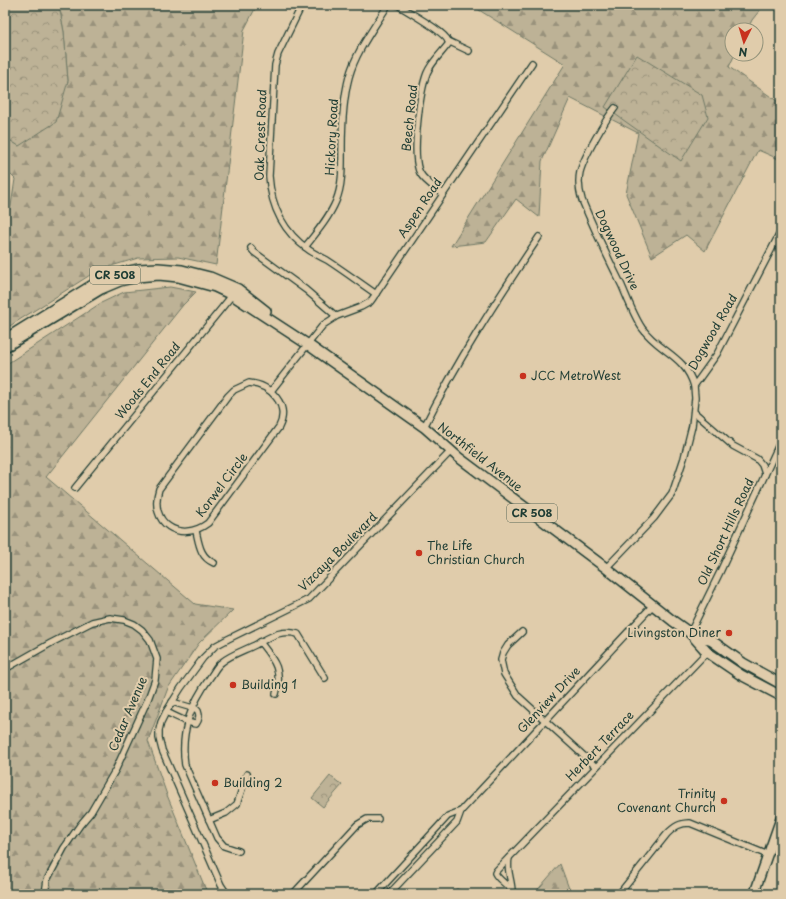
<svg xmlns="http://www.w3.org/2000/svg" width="786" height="899" font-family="'Playpen Sans',sans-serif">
  <defs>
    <pattern id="forest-firs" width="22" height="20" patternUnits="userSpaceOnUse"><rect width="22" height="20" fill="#bdb296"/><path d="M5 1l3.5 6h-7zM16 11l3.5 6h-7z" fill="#99927b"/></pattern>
    <pattern id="park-crowns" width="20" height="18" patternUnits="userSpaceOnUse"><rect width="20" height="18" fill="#bdb296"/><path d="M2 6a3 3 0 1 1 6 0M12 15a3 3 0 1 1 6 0" fill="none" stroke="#99927b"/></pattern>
  </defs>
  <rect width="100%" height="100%" fill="#e0ccab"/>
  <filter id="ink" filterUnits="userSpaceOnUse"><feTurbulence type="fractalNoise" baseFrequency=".025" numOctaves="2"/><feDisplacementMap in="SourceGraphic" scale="8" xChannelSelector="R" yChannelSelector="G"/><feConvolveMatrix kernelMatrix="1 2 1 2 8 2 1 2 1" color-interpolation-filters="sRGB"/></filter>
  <g filter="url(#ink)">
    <!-- forest -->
    <g fill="url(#forest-firs)" stroke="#6e7865">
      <polygon points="59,5 257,5 244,30 216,265 178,257 138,258 98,270 5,329 5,216 11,206 15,179 5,169 5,137 19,146 68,81 64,32"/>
      <polygon points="471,5 764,5 752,20 747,30 732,30 732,54 735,54 729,67 781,104 781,160 758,150 705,251 686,235 652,257 626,194 638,133 570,98 542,161 539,217 516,199 486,242 451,246 565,64"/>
      <polygon points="170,287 196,292 183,305 46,477 195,604 233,610 199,643 168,688 148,741 167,795 206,890 203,894 5,894 5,365 101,303 124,292"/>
      <polygon points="560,864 571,894 534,894"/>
    </g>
    <!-- park -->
    <g fill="url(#park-crowns)" stroke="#6e7865">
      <polygon points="5,5 59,5 64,32 68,81 56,122 19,146 5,137"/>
      <polygon points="637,55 702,95 708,117 681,161 605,107"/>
      <polygon points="330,776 342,785 323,807 312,798"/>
    </g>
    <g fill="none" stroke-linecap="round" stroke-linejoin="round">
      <defs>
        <g id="street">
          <path d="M302 5 278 54 275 65 269 176C271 206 283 232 309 250 315 254 321 257 327 260 344 271 360 283 376 294"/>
          <path d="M398 5C408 12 444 31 448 41L469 51"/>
          <path d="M615 108C605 120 584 157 580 172 578 181 579 190 582 200 594 229 608 258 622 286 628 300 634 316 642 328 659 352 685 355 694 386"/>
          <path d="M443 194C436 188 425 182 420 173 411 156 420 91 427 73 432 61 442 53 449 43L448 41"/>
          <path d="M305 247C316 233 329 218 336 201 343 184 342 165 342 147 342 124 343 100 349 77 356 51 374 28 388 5"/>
          <polyline points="251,248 254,252 306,290 336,316"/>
          <path d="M249 383C271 385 290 405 279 427L208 523C180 544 148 523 159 489L228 396 234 390Z"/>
          <polyline points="271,391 323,325 337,316 361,307 370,302 373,298 532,63"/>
          <polyline points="694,412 733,446 757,459 762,465 765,474"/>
          <path d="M424 427C457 361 498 298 539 237"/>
          <polyline points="75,488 234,293"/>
          <path d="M196 531C199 544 200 557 214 563"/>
          <polyline points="606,568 654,518 672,494 684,458 692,426 695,398 694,386 717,354 781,231"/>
          <polyline points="522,632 508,645 503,653 501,660 504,674 518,696 595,766"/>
          <polyline points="690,633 720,572 781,440"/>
          <path d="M260 642C274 660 283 670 276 694"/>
          <polyline points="5,669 51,643 92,622 110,618 124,620 134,624 142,630 150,640 157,659 155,680 148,699 116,769 91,812 80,825 64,848 47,880 45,894"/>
          <path d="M166 712C173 715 190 724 196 724 199 720 200 716 198 711L196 709 172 702"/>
          <polyline points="209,820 226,813 237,804 247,774"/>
          <polyline points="772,842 781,847"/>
          <path d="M239 851 224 846 217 838 185 765C180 731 191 704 211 676 214 672 217 665 222 662 230 655 245 650 255 645 270 637 280 629 298 634L325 678"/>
          <path d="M509 858C506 870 512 880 512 892"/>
          <path d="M512 892C507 883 499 881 495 873L496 871 707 652"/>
          <polyline points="457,893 458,894"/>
          <polyline points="227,894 221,885 162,750 159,738 159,730 161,722 166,712 181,688 203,658 215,646 228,639 309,599 451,451"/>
          <polyline points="293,894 357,825 367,819 378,819"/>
          <polyline points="376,894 448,816 461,811"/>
          <polyline points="389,894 457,822 461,811 653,605"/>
          <path d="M619 894 667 834C675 826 680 823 690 823L768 855"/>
        </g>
        <polyline id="secondary" points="754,894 781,817"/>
        <g id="primary">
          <polyline points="5,339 94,284 124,272 138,269 158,268 182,270 210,277 238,289 266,311"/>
          <polyline points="5,347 101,289 120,281 137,277 159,275 178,277 215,287 232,295 307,344 424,427 458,457 606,568 673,621 690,633 712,641 743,663 781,684"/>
          <polyline points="691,634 707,652 741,675 781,696"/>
        </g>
      </defs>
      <!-- street casing -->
      <use href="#street" stroke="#1f3d34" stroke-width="8"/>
      <!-- secondary casing -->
      <use href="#secondary" stroke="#1f3d34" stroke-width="11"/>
      <!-- primary casing -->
      <use href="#primary" stroke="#1f3d34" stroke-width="12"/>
      <!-- street -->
      <use href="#street" stroke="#e0ccab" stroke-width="5.5"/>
      <!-- secondary -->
      <use href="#secondary" stroke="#e0ccab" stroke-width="8"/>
      <!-- primary -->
      <use href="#primary" stroke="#e0ccab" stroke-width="9"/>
    </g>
  </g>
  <!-- markers -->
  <g fill="#c8321e" stroke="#e0ccab" stroke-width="1.5">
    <circle cx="523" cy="376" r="4"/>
    <circle cx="419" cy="553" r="4"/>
    <circle cx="729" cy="633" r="4"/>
    <circle cx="233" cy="685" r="4"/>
    <circle cx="215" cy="783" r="4"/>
    <circle cx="724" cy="801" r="4"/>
  </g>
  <g text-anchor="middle" stroke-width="4" stroke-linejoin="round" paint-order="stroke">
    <!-- shield labels -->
    <g fill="#e0ccab" stroke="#596858" stroke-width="1">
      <rect x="90" y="266" width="50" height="18" rx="3"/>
      <rect x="507" y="504" width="50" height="18" rx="3"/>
    </g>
    <g font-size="11" font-weight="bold" fill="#1f3d34">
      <text x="115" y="279">CR 508</text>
      <text x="532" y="517">CR 508</text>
    </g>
    <!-- street labels -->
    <g font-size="12" fill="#1f3d34" stroke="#e0ccab">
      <text transform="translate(410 118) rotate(-84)" y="4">Beech Road</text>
      <text transform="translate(261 135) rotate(-88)" y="4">Oak Crest Road</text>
      <text transform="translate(332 137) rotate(-87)" y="4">Hickory Road</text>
      <text transform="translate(420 208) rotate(-56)" y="4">Aspen Road</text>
      <text transform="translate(617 250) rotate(65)" y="4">Dogwood Drive</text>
      <text transform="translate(713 332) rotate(-60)" y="4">Dogwood Road</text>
      <text transform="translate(148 381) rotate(-51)" y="4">Woods End Road</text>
      <text transform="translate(480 457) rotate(38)" y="4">Northfield Avenue</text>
      <text transform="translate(222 485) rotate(-53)" y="4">Korwel Circle</text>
      <text transform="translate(726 532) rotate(-65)" y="4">Old Short Hills Road</text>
      <text transform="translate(338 552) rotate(-45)" y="4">Vizcaya Boulevard</text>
      <text transform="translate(549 700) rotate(-47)" y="4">Glenview Drive</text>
      <text transform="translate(128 714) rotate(-67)" y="4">Cedar Avenue</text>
      <text transform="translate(600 746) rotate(-46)" y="4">Herbert Terrace</text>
    </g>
    <!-- poi labels -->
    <g font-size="12" fill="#1f3d34" stroke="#e0ccab" text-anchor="start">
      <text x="531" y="380">JCC MetroWest</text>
      <text x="427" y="550">The Life<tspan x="427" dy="14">Christian Church</tspan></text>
      <text x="721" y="637" text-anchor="end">Livingston Diner</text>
      <text x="241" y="689">Building 1</text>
      <text x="223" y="787">Building 2</text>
      <text x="716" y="798" text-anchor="end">Trinity<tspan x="716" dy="14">Covenant Church</tspan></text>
    </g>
  </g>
  <!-- margin -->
  <rect width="786" height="899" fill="none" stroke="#e0ccab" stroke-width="20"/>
  <rect x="10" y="10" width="766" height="879" fill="none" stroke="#1f3d34" stroke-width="1.5" filter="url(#ink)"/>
  <!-- north arrow -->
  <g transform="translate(744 42) rotate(185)"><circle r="19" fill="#e0ccab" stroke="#93937b"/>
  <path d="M0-3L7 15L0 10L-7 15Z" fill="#c8321e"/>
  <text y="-6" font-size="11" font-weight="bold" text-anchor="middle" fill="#1f3d34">N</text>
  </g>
</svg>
